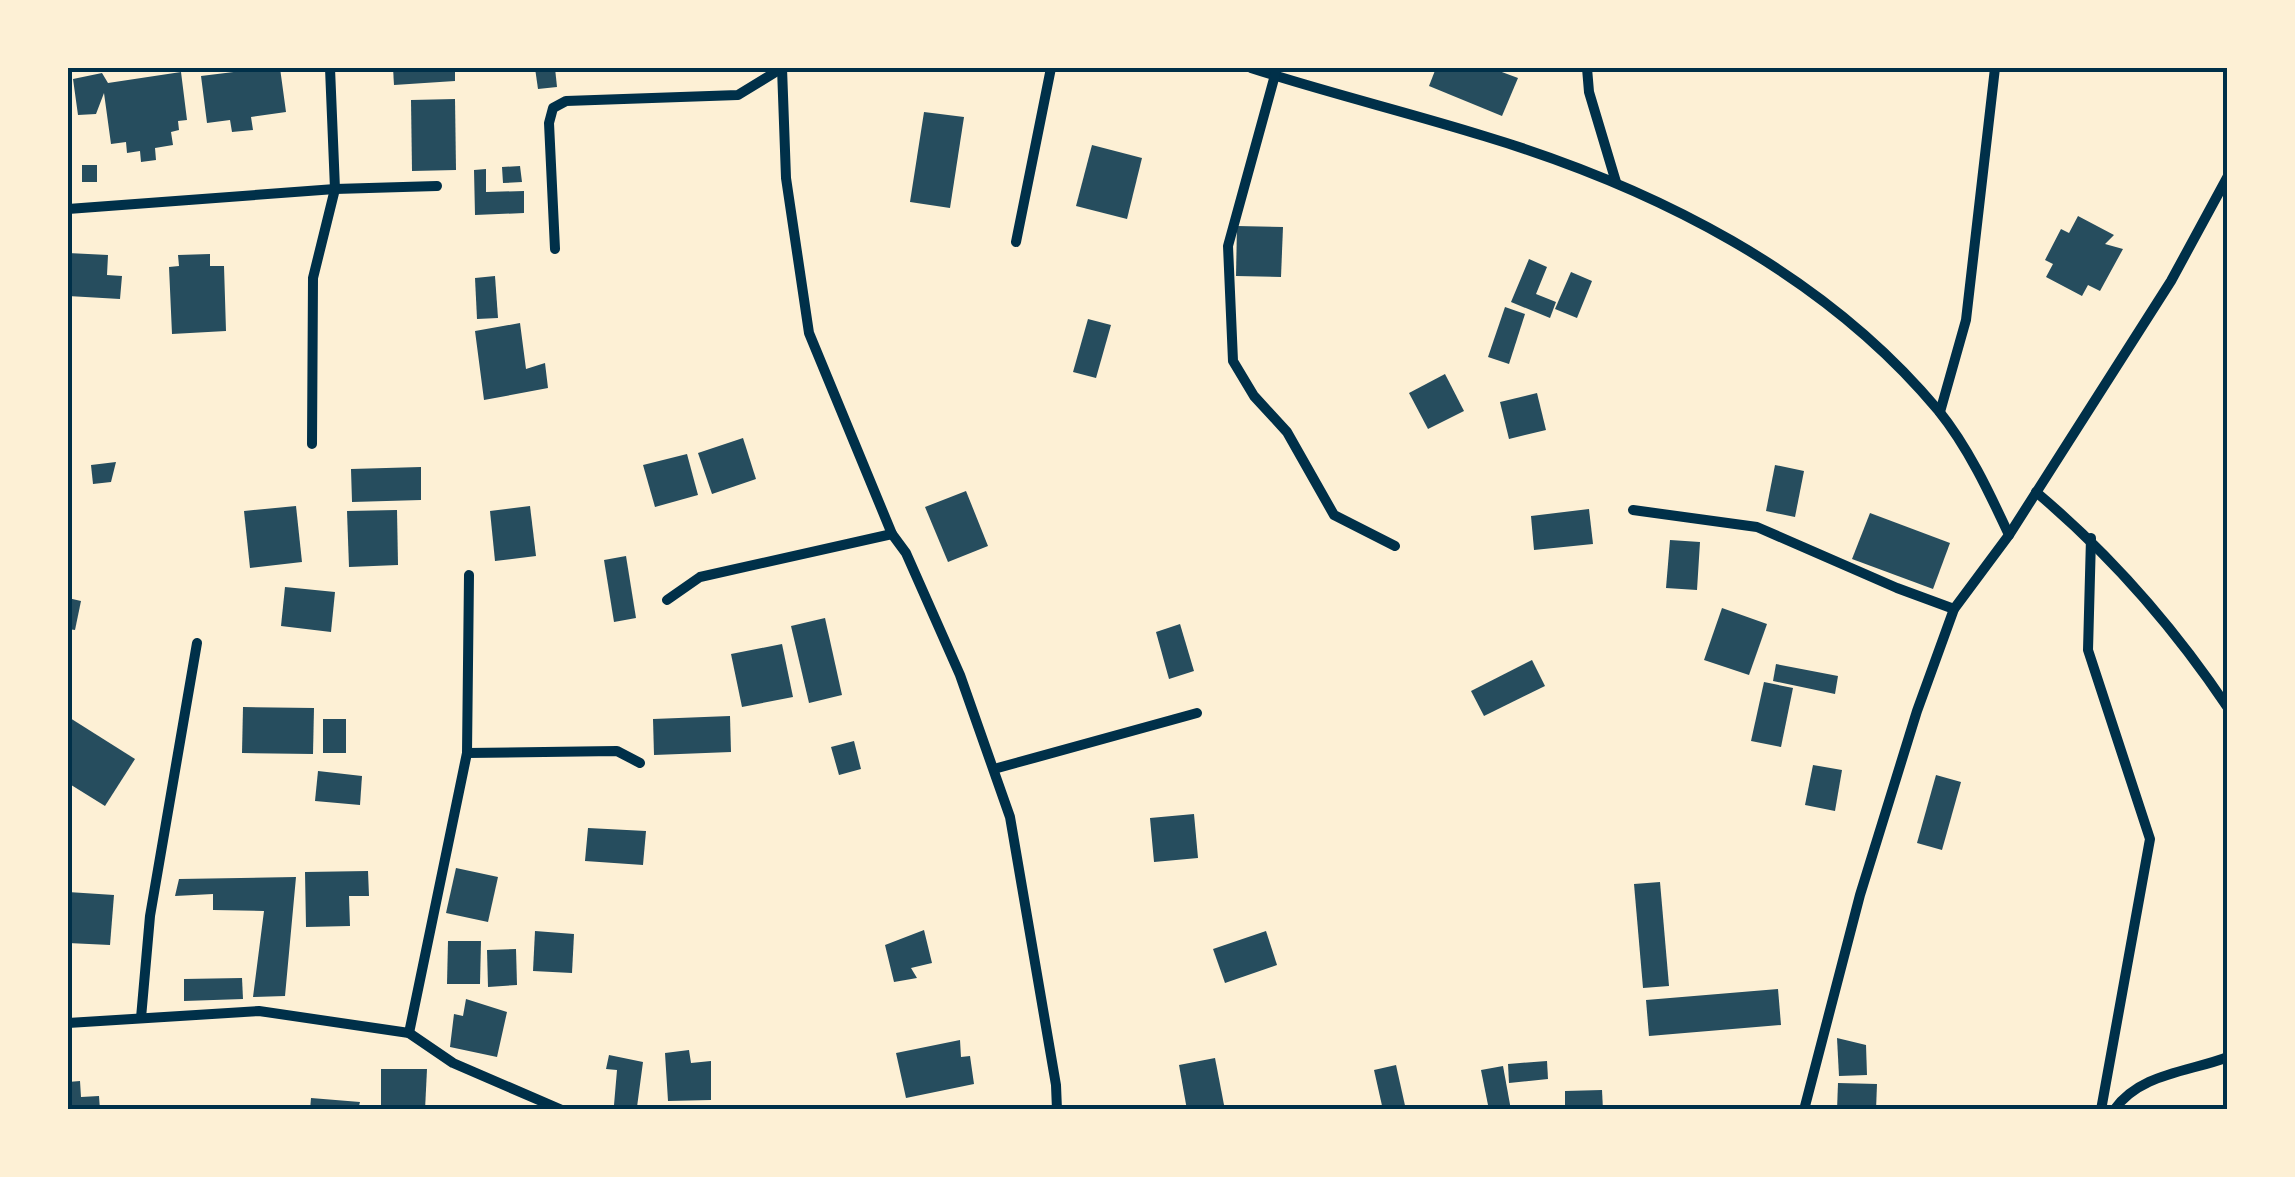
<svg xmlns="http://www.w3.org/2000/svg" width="2295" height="1177" font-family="'Source Serif 4',serif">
  <rect width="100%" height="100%" fill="#fdf0d5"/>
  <!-- building -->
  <g fill="#264d5e">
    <polygon points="265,68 280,68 286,112 251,117 253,130 232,132 230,120 207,123 201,76"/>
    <polygon points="393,68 455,68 455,81 394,85"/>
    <polygon points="535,68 555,68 557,87 538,89"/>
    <polygon points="1436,68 1491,68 1518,78 1502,116 1429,86"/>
    <polygon points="181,72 187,120 178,121 179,130 171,132 173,145 155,148 156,160 141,162 140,151 127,153 126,142 111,144 104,93 96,114 78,115 73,79 102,73 108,83"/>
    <polygon points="455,99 456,170 412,171 411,100"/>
    <polygon points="924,112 964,117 950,208 910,202"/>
    <polygon points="1092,145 1142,158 1127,219 1076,206"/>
    <rect x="82" y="165" width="15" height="17"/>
    <polygon points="520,166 522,182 503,183 502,167"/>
    <polygon points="486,169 486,192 524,191 524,213 475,215 474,170"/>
    <polygon points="2078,216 2114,235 2105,244 2123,249 2100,291 2088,285 2082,296 2046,277 2053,264 2045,260 2061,229 2069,233"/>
    <polygon points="1237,226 1283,227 1281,277 1236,276"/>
    <polygon points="68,253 108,255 107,275 122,276 120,299 68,296"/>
    <polygon points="210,254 210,266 224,266 226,331 172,334 169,267 179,266 178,255"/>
    <polygon points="1529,259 1547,267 1536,294 1556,302 1550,318 1511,302"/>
    <polygon points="1571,272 1592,281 1577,318 1555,309"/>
    <polygon points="495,276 498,318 477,319 475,278"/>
    <polygon points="1505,307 1525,314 1509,364 1488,357"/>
    <polygon points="1088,319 1111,325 1096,378 1073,372"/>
    <polygon points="520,323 526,369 545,363 548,388 484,400 475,331"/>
    <polygon points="1445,374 1464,411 1428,429 1409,393"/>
    <polygon points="1537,393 1546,430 1509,439 1500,402"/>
    <polygon points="743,438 756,479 712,494 698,453"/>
    <polygon points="687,454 698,495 655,507 643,465"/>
    <polygon points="116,462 111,482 93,484 91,465"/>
    <polygon points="1775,465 1804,471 1795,517 1766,511"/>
    <polygon points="421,467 421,500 352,502 351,469"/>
    <polygon points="966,491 988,546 948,562 925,507"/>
    <polygon points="296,506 302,562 250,568 244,511"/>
    <polygon points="530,506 536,556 495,561 490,511"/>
    <polygon points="1589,509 1593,544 1534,550 1531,516"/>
    <polygon points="397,510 398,565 349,567 347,511"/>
    <polygon points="1870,513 1950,543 1933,589 1852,559"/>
    <polygon points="1670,540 1700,542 1697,590 1666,588"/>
    <polygon points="626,556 636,618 614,622 604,560"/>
    <polygon points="285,587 335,592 331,632 281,626"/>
    <polygon points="68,598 81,601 75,630 68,629"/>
    <polygon points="1722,608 1767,624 1749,675 1704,660"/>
    <polygon points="825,618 842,695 809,703 791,626"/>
    <polygon points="1180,624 1194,671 1169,679 1156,632"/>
    <polygon points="782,644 793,697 742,707 731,654"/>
    <polygon points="1532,660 1545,686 1484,716 1471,691"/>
    <polygon points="1776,664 1838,676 1835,694 1773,681"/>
    <polygon points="1764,682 1793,688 1781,747 1751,741"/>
    <polygon points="243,707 314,708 313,754 242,753"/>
    <polygon points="730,716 731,752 654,755 653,719"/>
    <polygon points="70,718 135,759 105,806 68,783"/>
    <rect x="323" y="719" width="23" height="34"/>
    <polygon points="854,741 861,769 839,775 831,747"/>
    <polygon points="1813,765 1842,770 1835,811 1805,805"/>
    <polygon points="318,771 362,776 360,805 315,801"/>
    <polygon points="1936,775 1961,782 1942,850 1917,843"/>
    <polygon points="1194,814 1198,858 1154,862 1150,818"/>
    <polygon points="588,828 646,831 643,865 585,861"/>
    <polygon points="456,868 498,877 488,922 446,913"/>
    <polygon points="368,871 369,896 349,896 350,926 306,927 305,872"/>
    <polygon points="296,877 285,996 253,997 264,911 213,910 213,894 175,896 179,879"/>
    <polygon points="1660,882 1669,986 1643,988 1634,884"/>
    <polygon points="68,892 114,895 110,945 68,943"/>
    <polygon points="924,930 932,963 911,968 917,978 894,982 885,945"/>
    <polygon points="535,931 574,934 572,973 533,971"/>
    <polygon points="1266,931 1277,965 1225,983 1213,949"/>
    <polygon points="448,941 481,941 480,984 447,984"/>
    <polygon points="516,949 517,985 488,987 487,950"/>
    <polygon points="242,978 243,999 184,1001 184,979"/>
    <polygon points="1778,989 1781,1025 1649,1036 1646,1000"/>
    <polygon points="466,999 507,1012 497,1057 450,1047 454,1014 463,1016"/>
    <polygon points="1837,1038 1866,1045 1867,1075 1839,1076"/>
    <polygon points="960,1040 961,1057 970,1056 974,1084 906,1098 896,1053"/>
    <polygon points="689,1050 691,1063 711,1061 711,1100 668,1101 665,1053"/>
    <polygon points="609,1055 643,1062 637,1107 614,1105 617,1070 606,1069"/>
    <polygon points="1215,1058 1225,1110 1187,1110 1179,1065"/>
    <polygon points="1547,1061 1548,1079 1509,1083 1508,1064"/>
    <polygon points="1396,1065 1406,1110 1383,1110 1374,1070"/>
    <polygon points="1503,1066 1511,1110 1489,1110 1481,1070"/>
    <polygon points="381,1069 427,1069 425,1110 381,1110"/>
    <polygon points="80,1081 81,1097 99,1096 100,1110 68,1110 68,1082"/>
    <polygon points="1838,1083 1877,1084 1876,1110 1837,1110"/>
    <polygon points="1602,1090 1603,1110 1565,1110 1565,1091"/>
    <polygon points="311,1098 360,1102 358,1110 310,1110"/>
  </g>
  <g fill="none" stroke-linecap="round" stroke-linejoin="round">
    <!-- minor -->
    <g stroke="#003049" stroke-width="10">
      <polyline points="782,68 786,178 809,333 892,534 906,553 960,675 1010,817 1056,1085 1057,1110"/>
      <path d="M1251 68C1328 93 1407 112 1484 136 1653 187 1823 272 1938 410 1968 447 1989 492 2009 535"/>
      <polyline points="1587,68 1589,92 1616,182"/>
      <polyline points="1275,75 1228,246 1233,361 1254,396 1287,432 1334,515 1395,546"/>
      <polyline points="68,209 335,189 437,186"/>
      <polyline points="1016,242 1051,68"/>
      <polyline points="555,249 549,123 553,108 566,101 738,95 782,68"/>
      <polyline points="1940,412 1966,320 1995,68"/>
      <polyline points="312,444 313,278 335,189 330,68"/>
      <path d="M2036 492C2112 556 2173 626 2228 708"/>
      <polyline points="1633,510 1757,527 1897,588 1954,609"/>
      <polyline points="2091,538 2088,650 2150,839 2101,1110"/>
      <polyline points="667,600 700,577 892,534"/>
      <polyline points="467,753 617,751 640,763"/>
      <polyline points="994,769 1197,713"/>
      <polyline points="141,1018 150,916 197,643"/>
      <polyline points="68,1023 259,1011 409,1033 453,1063 562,1110"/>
      <polyline points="409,1033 467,753 469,575"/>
      <polyline points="1804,1110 1860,895 1917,711 1954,609 2009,535 2171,281 2228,176"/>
      <path d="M2114 1110C2140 1073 2189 1072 2228 1057"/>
    </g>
  </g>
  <!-- border -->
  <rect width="2295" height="1177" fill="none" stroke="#fdf0d5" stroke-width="140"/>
  <rect x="70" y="70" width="2155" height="1037" fill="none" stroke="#003049" stroke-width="4"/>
</svg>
